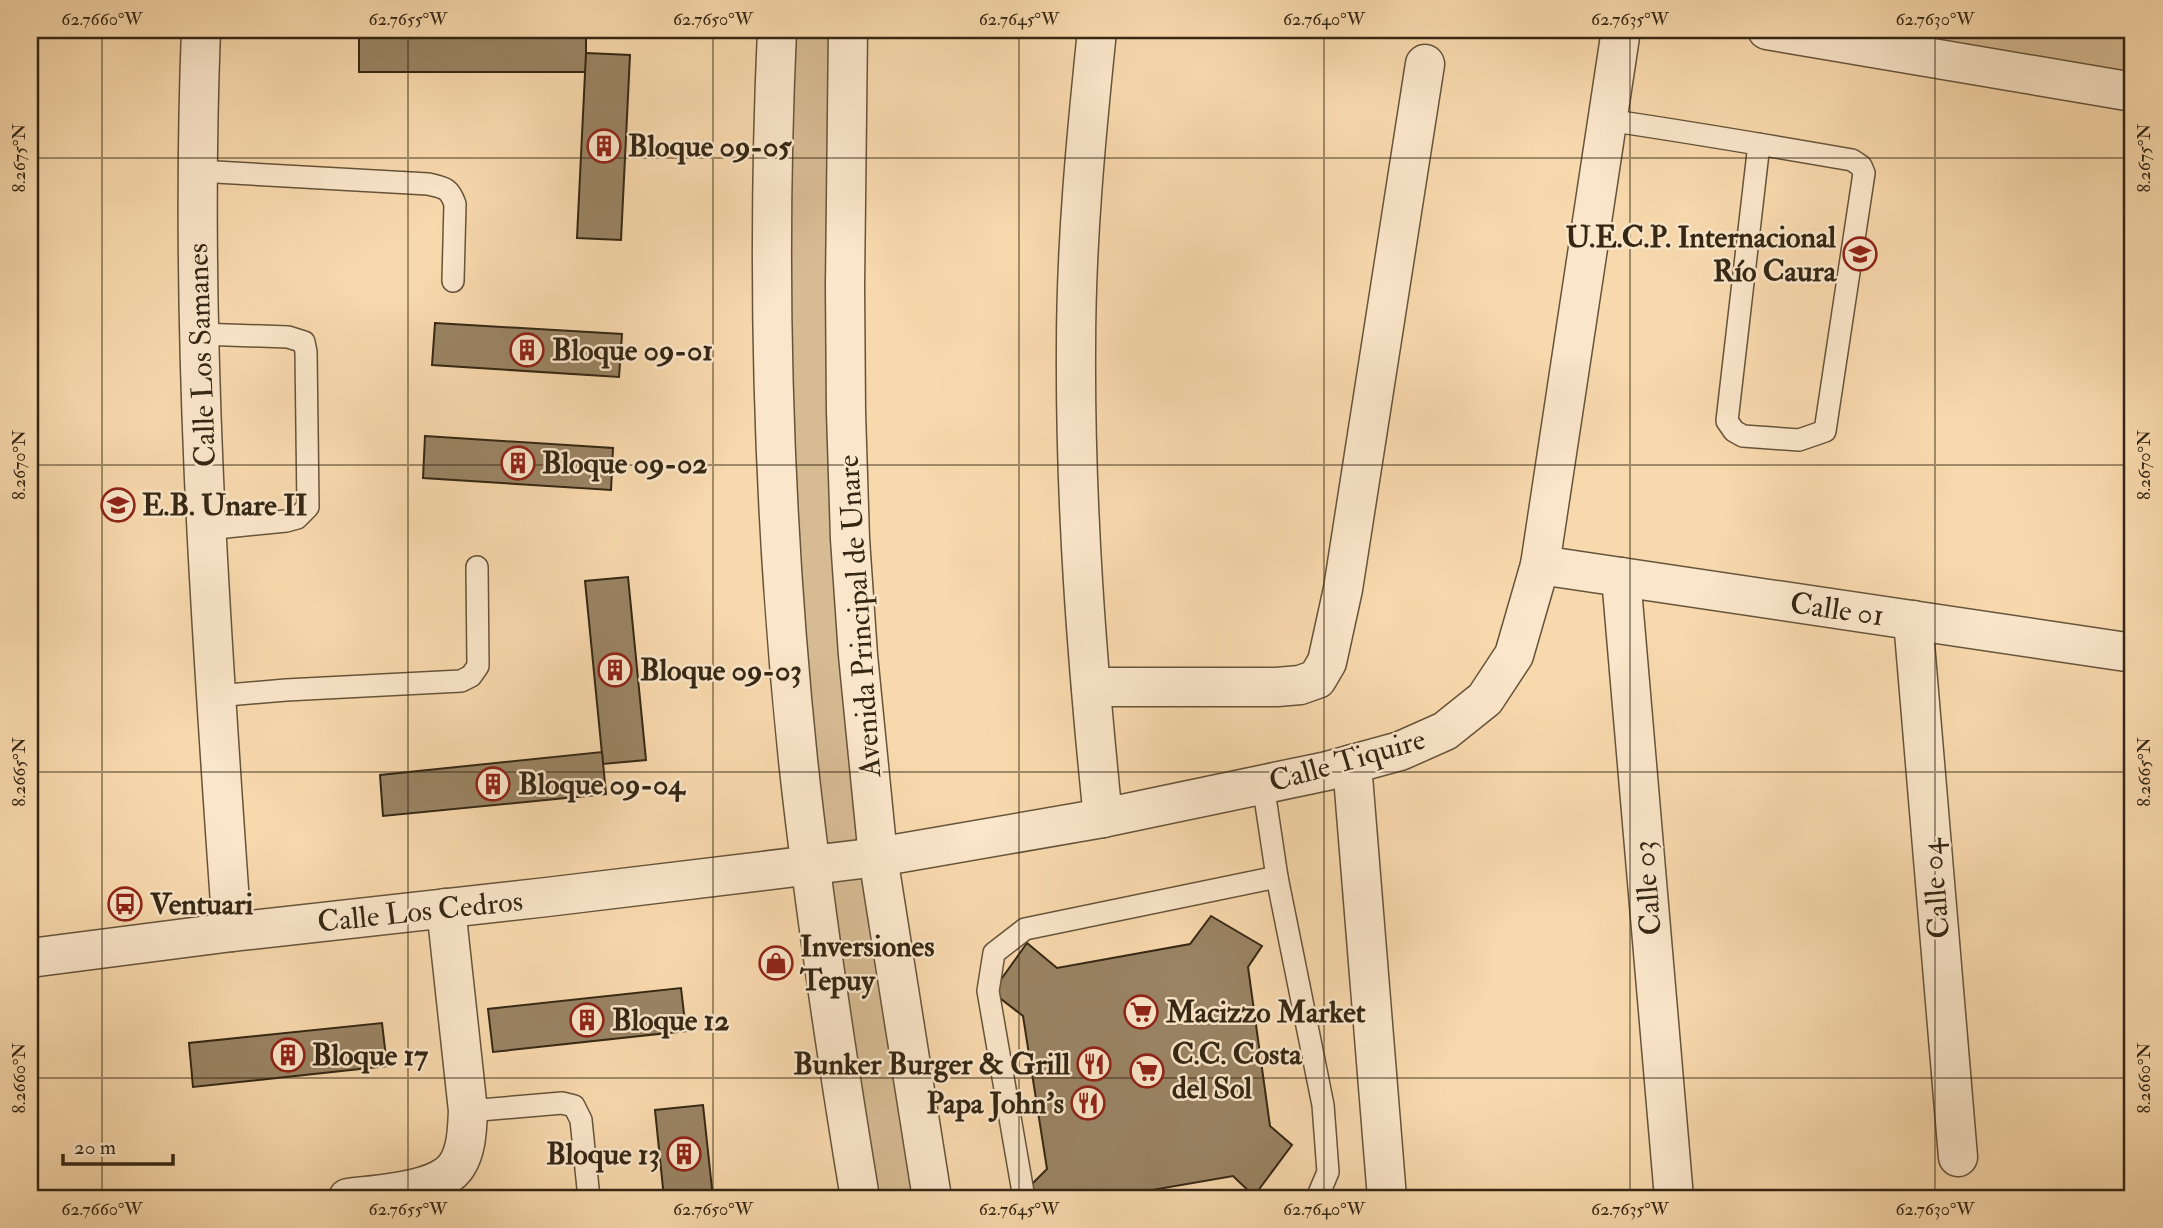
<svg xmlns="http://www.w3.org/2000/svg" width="2163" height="1228" font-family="'IM FELL Double Pica',serif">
  <rect width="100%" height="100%" fill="#f8d9ad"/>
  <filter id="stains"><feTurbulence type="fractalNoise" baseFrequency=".00286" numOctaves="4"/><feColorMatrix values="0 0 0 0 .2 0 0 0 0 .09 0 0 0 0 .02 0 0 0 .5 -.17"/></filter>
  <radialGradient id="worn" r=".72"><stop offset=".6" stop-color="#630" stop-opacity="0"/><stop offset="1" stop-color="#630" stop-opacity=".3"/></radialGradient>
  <!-- green -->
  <g fill="#d7bb93" stroke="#867154" stroke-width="2">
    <polygon points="777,30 848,30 846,412 932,1198 860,1198 825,970 772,131"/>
    <polygon points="1767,30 2133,30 2133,92"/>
  </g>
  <!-- building -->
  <g fill="#9a8464" stroke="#352714" stroke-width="2">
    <polygon points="359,31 586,33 586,72 359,72"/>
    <polygon points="586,53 630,55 621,240 577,238"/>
    <polygon points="435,323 622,334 619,377 432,365"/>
    <polygon points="425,436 613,448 611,490 423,478"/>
    <polygon points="628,577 646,760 603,764 585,581"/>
    <polygon points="602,752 606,794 383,816 380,775"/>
    <polygon points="1211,916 1262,946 1248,967 1270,1126 1292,1145 1254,1196 1233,1176 1106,1198 1037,1198 1026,1190 1047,1169 1023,1016 992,992 1027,943 1057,968 1190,944"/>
    <polygon points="681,988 686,1031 493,1052 488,1009"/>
    <polygon points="382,1023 387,1066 193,1087 189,1043"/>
    <polygon points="703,1105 713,1198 664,1198 655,1110"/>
  </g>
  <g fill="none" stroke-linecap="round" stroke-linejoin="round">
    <defs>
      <g id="service">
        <path d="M1607 120C1689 132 1771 146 1852 160L1861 166 1864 173 1825 431 1799 440 1743 436 1734 431 1727 421 1759 144"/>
        <path d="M198 171 428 184C444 188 449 187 455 204L453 281"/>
        <polyline points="199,334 288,337 304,342 306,352 308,507 297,518 286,521 207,529"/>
        <polyline points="216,696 286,690 461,681 471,676 478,666 477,567"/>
        <polyline points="1263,784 1277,877 1323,1105 1328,1172 1317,1198"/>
        <polyline points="468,1111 562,1103 574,1106 581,1120 589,1198"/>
        <polyline points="1024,1198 988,991 994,953 1025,929 1277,877"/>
      </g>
      <g id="minor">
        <path d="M201 30C189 331 211 632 232 932"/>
        <polyline points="1767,30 2133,92"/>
        <path d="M1097 31C1086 137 1076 242 1076 348 1075 505 1087 662 1103 818"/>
        <polyline points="1540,565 2133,653"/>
        <polyline points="1621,577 1674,1198"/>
        <polyline points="1913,620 1958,1157"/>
        <polyline points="1091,687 1277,687 1300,685 1317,679 1327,662 1343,589 1425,64"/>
        <polyline points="1352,764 1387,1198"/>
        <polyline points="30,958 232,932 547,897 878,857 1103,818 1327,771 1400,751 1445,731 1485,699 1514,655 1540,565 1621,30"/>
        <path d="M348 1198C377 1194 440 1192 457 1165 467 1149 467 1129 468 1111L446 908"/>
      </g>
      <g id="tertiary">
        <path d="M777 30C766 273 773 518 798 760 814 907 836 1053 860 1198"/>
        <polyline points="848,30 845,286 846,412 850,539 858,655 878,857 932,1198"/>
      </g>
    </defs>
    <!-- service casing -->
    <use href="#service" stroke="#66543a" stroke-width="24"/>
    <!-- minor casing -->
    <use href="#minor" stroke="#66543a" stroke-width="41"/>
    <!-- tertiary casing -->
    <use href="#tertiary" stroke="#66543a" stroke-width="41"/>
    <!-- service -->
    <use href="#service" stroke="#fae6ca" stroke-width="21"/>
    <!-- minor -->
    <use href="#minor" stroke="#fae6ca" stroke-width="38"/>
    <!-- tertiary -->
    <use href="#tertiary" stroke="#fae6ca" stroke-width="38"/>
  </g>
  <!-- ticks -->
  <path fill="none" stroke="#352714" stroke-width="2" stroke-opacity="0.45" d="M102 30V1198M408 30V1198M713 30V1198M1019 30V1198M1324 30V1198M1630 30V1198M1935 30V1198M30 158H2133M30 465H2133M30 772H2133M30 1078H2133"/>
  <!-- icons -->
  <defs>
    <symbol id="building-ring" viewBox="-11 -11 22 22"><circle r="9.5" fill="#fae6ca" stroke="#8f2418" stroke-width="1.5"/><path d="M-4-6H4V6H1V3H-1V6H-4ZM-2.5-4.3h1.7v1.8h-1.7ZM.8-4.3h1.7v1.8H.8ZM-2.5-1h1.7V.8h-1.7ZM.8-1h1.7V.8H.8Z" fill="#8f2418"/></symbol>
    <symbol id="school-ring" viewBox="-11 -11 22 22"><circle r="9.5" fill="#fae6ca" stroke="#8f2418" stroke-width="1.5"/><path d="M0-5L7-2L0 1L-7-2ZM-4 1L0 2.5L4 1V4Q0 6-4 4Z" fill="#8f2418"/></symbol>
    <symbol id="bus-ring" viewBox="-11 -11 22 22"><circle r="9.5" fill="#fae6ca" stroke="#8f2418" stroke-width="1.5"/><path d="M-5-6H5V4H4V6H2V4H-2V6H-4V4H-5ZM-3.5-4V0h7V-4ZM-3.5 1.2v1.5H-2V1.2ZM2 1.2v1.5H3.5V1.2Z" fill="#8f2418"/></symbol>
    <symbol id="shop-ring" viewBox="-11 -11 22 22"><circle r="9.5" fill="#fae6ca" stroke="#8f2418" stroke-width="1.5"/><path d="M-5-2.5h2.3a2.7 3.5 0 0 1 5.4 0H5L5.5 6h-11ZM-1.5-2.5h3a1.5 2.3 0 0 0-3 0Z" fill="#8f2418"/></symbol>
    <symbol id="supermarket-ring" viewBox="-11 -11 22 22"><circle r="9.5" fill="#fae6ca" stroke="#8f2418" stroke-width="1.5"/><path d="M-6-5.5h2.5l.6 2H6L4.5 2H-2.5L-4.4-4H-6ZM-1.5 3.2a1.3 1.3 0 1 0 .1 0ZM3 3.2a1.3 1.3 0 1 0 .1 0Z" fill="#8f2418"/></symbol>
    <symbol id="restaurant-ring" viewBox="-11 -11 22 22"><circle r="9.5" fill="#fae6ca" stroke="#8f2418" stroke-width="1.5"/><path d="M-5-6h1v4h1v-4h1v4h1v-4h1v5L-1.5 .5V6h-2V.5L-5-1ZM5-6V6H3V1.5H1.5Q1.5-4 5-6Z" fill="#8f2418"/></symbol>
  </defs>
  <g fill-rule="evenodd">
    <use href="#building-ring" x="585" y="127" width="38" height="38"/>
    <use href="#school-ring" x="1841" y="235" width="38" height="38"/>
    <use href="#building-ring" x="508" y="331" width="38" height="38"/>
    <use href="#building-ring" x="499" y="444" width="38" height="38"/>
    <use href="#school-ring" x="99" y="486" width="38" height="38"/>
    <use href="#building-ring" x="596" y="651" width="38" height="38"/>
    <use href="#building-ring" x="474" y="765" width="38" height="38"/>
    <use href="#bus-ring" x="106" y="885" width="38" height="38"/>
    <use href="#shop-ring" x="757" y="944" width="38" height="38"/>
    <use href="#supermarket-ring" x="1122" y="993" width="38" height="38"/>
    <use href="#building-ring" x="568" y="1001" width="38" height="38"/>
    <use href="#building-ring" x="269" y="1036" width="38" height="38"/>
    <use href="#restaurant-ring" x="1075" y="1045" width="38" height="38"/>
    <use href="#supermarket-ring" x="1128" y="1052" width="38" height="38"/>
    <use href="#restaurant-ring" x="1069" y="1084" width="38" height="38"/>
    <use href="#building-ring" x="665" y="1135" width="38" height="38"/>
  </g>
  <g text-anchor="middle" stroke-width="5" stroke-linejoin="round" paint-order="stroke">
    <!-- poi labels -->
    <g font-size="30" font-weight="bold" fill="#352714" stroke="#fae6ca" text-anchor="start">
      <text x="628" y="156">Bloque 09-05</text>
      <text x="1836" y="247" text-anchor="end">U.E.C.P. Internacional<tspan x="1836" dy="34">Río Caura</tspan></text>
      <text x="552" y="360">Bloque 09-01</text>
      <text x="542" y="473">Bloque 09-02</text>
      <text x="142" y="515">E.B. Unare II</text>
      <text x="640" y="680">Bloque 09-03</text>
      <text x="518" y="794">Bloque 09-04</text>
      <text x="150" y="914">Ventuari</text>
      <text x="800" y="956">Inversiones<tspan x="800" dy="34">Tepuy</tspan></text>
      <text x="1166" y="1022">Macizzo Market</text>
      <text x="612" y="1030">Bloque 12</text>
      <text x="1172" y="1064">C.C. Costa<tspan x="1172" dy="34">del Sol</tspan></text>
      <text x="312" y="1065">Bloque 17</text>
      <text x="1070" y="1074" text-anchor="end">Bunker Burger &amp; Grill</text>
      <text x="1064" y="1113" text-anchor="end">Papa John's</text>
      <text x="660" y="1164" text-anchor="end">Bloque 13</text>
    </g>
    <!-- street labels -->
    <g font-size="30" fill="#352714" stroke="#fae6ca">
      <text transform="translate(201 355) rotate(-92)" y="10">Calle Los Samanes</text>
      <text transform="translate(1837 609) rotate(8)" y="10">Calle 01</text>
      <text transform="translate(859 616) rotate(-94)" y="10">Avenida Principal de Unare</text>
      <text transform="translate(1347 760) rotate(-16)" y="10">Calle Tiquire</text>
      <text transform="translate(1647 888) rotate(-95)" y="10">Calle 03</text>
      <text transform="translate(1935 889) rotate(-95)" y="10">Calle 04</text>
      <text transform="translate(420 911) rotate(-6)" y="10">Calle Los Cedros</text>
    </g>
  </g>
  <!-- margin -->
  <rect width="2163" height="1228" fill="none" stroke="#f8d9ad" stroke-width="77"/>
  <!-- scale -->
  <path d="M63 1154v10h110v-10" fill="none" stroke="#352714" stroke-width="3.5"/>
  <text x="74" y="1154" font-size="21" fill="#352714" stroke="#fae6ca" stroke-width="5" paint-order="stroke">20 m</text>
  <rect x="38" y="38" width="2086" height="1152" fill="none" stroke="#352714" stroke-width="2.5"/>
  <g font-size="18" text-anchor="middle" fill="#352714">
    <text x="102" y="25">62.7660°W</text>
    <text x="408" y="25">62.7655°W</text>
    <text x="713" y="25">62.7650°W</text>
    <text x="1019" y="25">62.7645°W</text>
    <text x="1324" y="25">62.7640°W</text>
    <text x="1630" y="25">62.7635°W</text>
    <text x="1935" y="25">62.7630°W</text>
    <text transform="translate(19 158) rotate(-90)" y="6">8.2675°N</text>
    <text transform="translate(2144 158) rotate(-90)" y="6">8.2675°N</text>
    <text transform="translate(19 465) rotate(-90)" y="6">8.2670°N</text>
    <text transform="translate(2144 465) rotate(-90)" y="6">8.2670°N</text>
    <text transform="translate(19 772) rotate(-90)" y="6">8.2665°N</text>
    <text transform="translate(2144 772) rotate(-90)" y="6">8.2665°N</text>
    <text transform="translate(19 1078) rotate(-90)" y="6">8.2660°N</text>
    <text transform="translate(2144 1078) rotate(-90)" y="6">8.2660°N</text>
    <text x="102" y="1215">62.7660°W</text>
    <text x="408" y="1215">62.7655°W</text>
    <text x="713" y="1215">62.7650°W</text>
    <text x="1019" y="1215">62.7645°W</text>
    <text x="1324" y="1215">62.7640°W</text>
    <text x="1630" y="1215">62.7635°W</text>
    <text x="1935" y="1215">62.7630°W</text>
  </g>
  <rect width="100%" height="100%" filter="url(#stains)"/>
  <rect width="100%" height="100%" fill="url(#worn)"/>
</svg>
